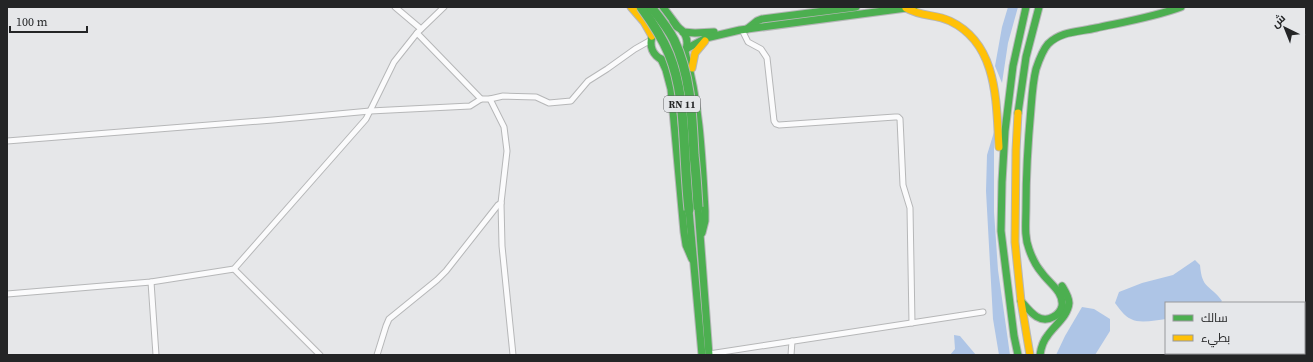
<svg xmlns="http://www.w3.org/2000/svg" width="1313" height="362" font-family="'Source Serif 4',Cairo,serif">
  <rect width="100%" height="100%" fill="#e6e7e9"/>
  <!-- forest -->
  <g fill="#aec5e6">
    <polygon points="1008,7 1018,7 1008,43 1002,83 995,66 1002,27"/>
    <polygon points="994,132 994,212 998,270 1010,355 999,355 993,319 986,191 987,155"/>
    <path d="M1195 260 1200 265C1202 290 1210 284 1222 301L1220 303H1166V319C1156 320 1140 324 1131 319 1124 316 1119 308 1115 303L1119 292 1142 283 1173 275Z"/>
    <polygon points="1082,307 1094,309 1110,319 1110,331 1095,355 1056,355 1065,336"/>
    <polygon points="954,335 960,336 976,355 950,355 955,349"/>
  </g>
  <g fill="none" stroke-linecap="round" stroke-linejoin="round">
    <defs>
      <g id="street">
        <polyline points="395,7 421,29"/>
        <polyline points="742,30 748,42 761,49 767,58 774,121 776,124 779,125 895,117 898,117 900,119 903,185 910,208 912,323"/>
        <polyline points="417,33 481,99"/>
        <polyline points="490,99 504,127 507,151 501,203 502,246 513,355"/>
        <polyline points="7,141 273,120 370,111 470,106 481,99 490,99 503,96 536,97 549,103 571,101 588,81 607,69 635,49 651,40"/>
        <polyline points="234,269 320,355"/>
        <polyline points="151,282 156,355"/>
        <polyline points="7,294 151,282 234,269 366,119 394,62 417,33 444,7"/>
        <polyline points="709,354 983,312"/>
        <polyline points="377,355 386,326 389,319 437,280 446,271 498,205 501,203"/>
        <polyline points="791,355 792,341"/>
      </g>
      <g id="fast">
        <polyline points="663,7 678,27"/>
        <circle cx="669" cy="43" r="18"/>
        <polyline points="747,29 757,21 762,19 856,7"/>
        <polyline points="683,32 695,33 714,32"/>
        <polyline points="686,49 706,38 740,30 914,7"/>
        <path d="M685 52C700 104 702 157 705 211V221L702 233"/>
        <polyline points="661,59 666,70 671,89 684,232 686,245 692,259"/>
        <polyline points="1018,113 1026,57 1039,7"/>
        <polyline points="698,207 709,355"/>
        <polyline points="689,210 702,355"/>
        <path d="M1021 301C1029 310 1039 325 1053 317 1057 315 1061 311 1062 306 1064 292 1049 283 1042 273 1036 266 1032 258 1029 249 1024 236 1026 222 1026 207 1026 174 1028 141 1031 108 1032 95 1033 81 1036 69 1039 60 1042 51 1048 44 1061 31 1079 32 1096 28 1124 22 1154 17 1181 7"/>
        <polyline points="1018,355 1014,336 1001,231 1002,182 1005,131 1013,66 1026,7"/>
        <path d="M1040 355C1041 347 1043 341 1048 335 1055 325 1068 316 1069 303 1069 297 1065 291 1062 286"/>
      </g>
      <g id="slow">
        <polyline points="631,7 644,22 652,36"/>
        <path d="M906 8C922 17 935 14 950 21 998 44 996 101 999 147"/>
        <polyline points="692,68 695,53 705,41"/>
        <polyline points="1018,113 1016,150 1015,242 1021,301 1030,355"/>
      </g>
    </defs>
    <!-- street casing -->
    <use href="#street" stroke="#b6b7b8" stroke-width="7"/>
    <!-- fast casing -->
    <use href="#fast" stroke="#b6b7b8" stroke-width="9"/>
    <!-- slow casing -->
    <use href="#slow" stroke="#b6b7b8" stroke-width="9"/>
    <!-- street -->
    <use href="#street" stroke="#fbfbfc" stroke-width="5"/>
    <!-- fast -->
    <use href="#fast" stroke="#4caf50" stroke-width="7"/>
    <!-- slow -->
    <use href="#slow" stroke="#ffc107" stroke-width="7"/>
    <defs>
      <g id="fast-bridge">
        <path d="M641 7C652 22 662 37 669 54 682 86 683 121 685 155 686 173 687 192 689 210"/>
        <path d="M651 7C659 17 668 28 674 40 691 76 692 116 694 155 696 172 697 190 698 207"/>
      </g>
    </defs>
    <!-- fast-bridge casing -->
    <use href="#fast-bridge" stroke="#b6b7b8" stroke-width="11" stroke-linecap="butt"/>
    <!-- fast-bridge -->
    <use href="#fast-bridge" stroke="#4caf50" stroke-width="9"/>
  </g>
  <g text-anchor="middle" stroke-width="4" stroke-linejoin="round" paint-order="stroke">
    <!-- shield labels -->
    <rect fill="#e5e7ea" stroke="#5e5f61" stroke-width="1" x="664" y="96" width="36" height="16" rx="3"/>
    <g font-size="10" font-weight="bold" fill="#242526">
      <text x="682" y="108">RN 11</text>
    </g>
  </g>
  <!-- border -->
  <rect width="1313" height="362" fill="none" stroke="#242526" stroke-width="16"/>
  <!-- legend -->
  <rect x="1165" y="302" width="140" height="52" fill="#e5e7ea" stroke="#98999c"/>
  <rect x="1173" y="315" width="20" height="6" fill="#4caf50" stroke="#98999c"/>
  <text x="1201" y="322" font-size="12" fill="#242526">سالك</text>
  <rect x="1173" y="335" width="20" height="6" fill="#ffc107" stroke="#98999c"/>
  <text x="1201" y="342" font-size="12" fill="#242526">بطيء</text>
  <!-- north arrow -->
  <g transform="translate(1285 28) rotate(317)" stroke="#e5e7ea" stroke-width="3" paint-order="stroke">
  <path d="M0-3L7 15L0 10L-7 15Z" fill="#242526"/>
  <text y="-6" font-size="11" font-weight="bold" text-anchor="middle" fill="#242526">ش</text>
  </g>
  <!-- scale -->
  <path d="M10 26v6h77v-6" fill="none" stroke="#242526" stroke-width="2"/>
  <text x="16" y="26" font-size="12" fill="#242526" stroke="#e5e7ea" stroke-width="3" paint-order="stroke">100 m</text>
</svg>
